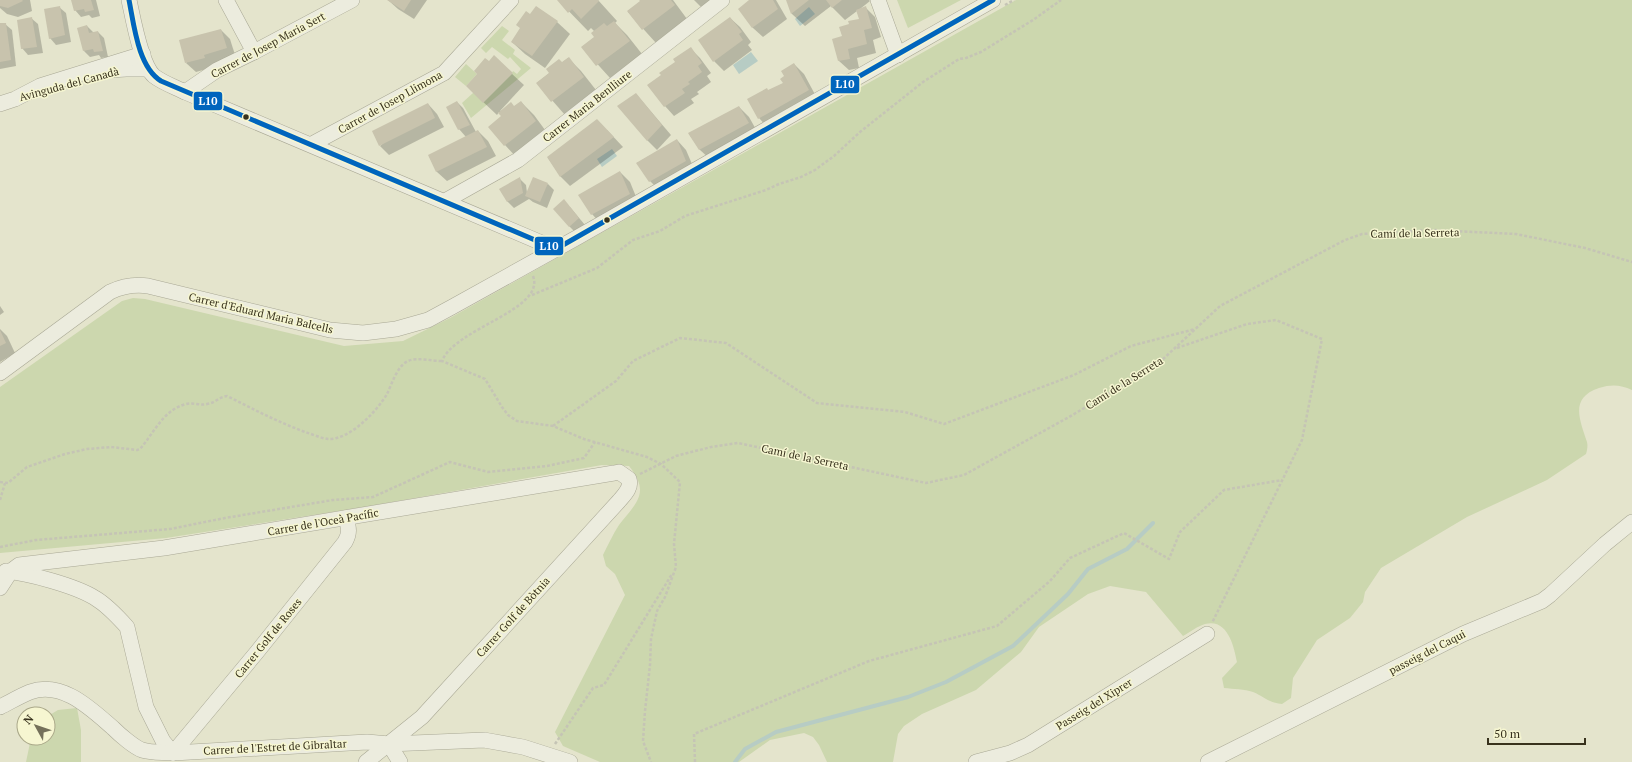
<svg xmlns="http://www.w3.org/2000/svg" width="1632" height="762" font-family="'PT Serif',serif">
  <rect width="100%" height="100%" fill="#e4e4cc"/>
  <!-- green -->
  <g fill="#ccd7ae">
    <polygon points="897,0 961,0 908,28"/>
    <path d="M1016 0H1632V390C1621 385 1612 384 1599 388 1569 398 1580 420 1587 442 1588 446 1587 451 1586 454L1547 480 1467 517 1381 568 1365 592 1363 602 1350 618 1317 640 1293 678 1291 698 1282 704C1267 702 1265 697 1253 692 1244 689 1234 689 1224 688L1222 678 1237 662C1234 647 1228 618 1205 624 1198 626 1190 632 1183 636L1146 592 1110 586 1088 594 1039 627 1021 652 976 690 922 714 904 726 898 734 893 762H827L819 745 813 737 804 733 770 740 739 762H600L563 746 555 732 625 595 615 574 606 566 603 555C608 545 613 534 619 525 636 503 651 493 629 466L602 465 364 507 166 538 0 553V387L122 301 133 298 145 299 344 346 403 341 450 318Z"/>
    <polygon points="502,26 509,31 502,40 515,50 513,54 531,68 471,118 462,103 473,93 512,73 513,71 517,74 521,69 510,57 508,59 492,47 486,53 481,48"/>
    <polygon points="466,64 477,74 466,86 455,77"/>
    <polygon points="77,708 81,730 81,762 26,762 31,738 48,738 48,716 58,710"/>
  </g>
  <!-- water -->
  <g fill="#b7ccc4">
    <polygon points="809,7 815,14 800,26 795,19"/>
    <polygon points="751,52 758,61 739,74 733,65"/>
    <polygon points="612,149 617,156 602,167 597,159"/>
  </g>
  <!-- shadow -->
  <g fill="#0003">
    <polygon points="0,0 30,0 32,11 18,17 7,14 0,8"/>
    <polygon points="73,0 96,0 100,16 92,18 89,15 81,17 75,10"/>
    <polygon points="388,0 427,0 414,19 398,9"/>
    <polygon points="558,0 598,0 617,21 615,23 627,35 642,54 610,78 582,47 595,37 595,32 591,28 588,31"/>
    <polygon points="640,0 673,0 687,19 656,43 628,12 641,1"/>
    <polygon points="694,0 711,0 701,7"/>
    <polygon points="751,0 776,0 787,19 763,37 753,28 739,9"/>
    <polygon points="787,0 869,0 870,1 860,9 866,8 875,17 881,37 873,40 876,53 857,58 859,68 849,70 839,61 843,36 860,19 857,11 845,20 831,6 805,26 792,14"/>
    <polygon points="59,7 66,13 71,42 56,45 50,38"/>
    <polygon points="530,15 557,22 570,34 545,68 525,54 512,42"/>
    <polygon points="31,18 38,24 43,53 28,55 22,48"/>
    <polygon points="730,18 740,27 751,42 748,45 752,50 724,71 714,61"/>
    <polygon points="0,24 5,24 12,30 16,66 0,69"/>
    <polygon points="87,26 94,33 98,32 104,38 108,57 101,58 99,55 90,57 84,51"/>
    <polygon points="221,30 230,39 236,58 214,67 196,72 186,63"/>
    <polygon points="691,49 700,58 711,73 707,76 711,82 697,92 699,94 691,99 694,103 674,116 665,106"/>
    <polygon points="568,58 581,71 596,90 565,115 537,83"/>
    <polygon points="794,64 804,74 818,100 768,128 759,118 769,91 784,83"/>
    <polygon points="511,73 524,85 500,111 515,107 521,102 534,115 548,134 517,158 505,145 503,116 499,112 497,115 480,99"/>
    <polygon points="636,94 671,135 657,150 647,140"/>
    <polygon points="457,102 463,108 476,132 478,131 488,141 496,156 447,181 437,172 429,156 466,137 459,129"/>
    <polygon points="428,104 437,114 444,127 389,155 380,146"/>
    <polygon points="739,107 749,117 758,133 710,159 700,150 689,134"/>
    <polygon points="607,130 623,147 570,186 561,177 548,158"/>
    <polygon points="677,140 686,150 695,171 660,191 650,181 637,163"/>
    <polygon points="620,172 630,182 639,204 601,224 592,214"/>
    <polygon points="520,179 526,185 527,193 548,184 554,190 547,208 533,202 529,199 514,208 507,201"/>
    <polygon points="570,207 585,225 576,233 569,226"/>
    <polygon points="0,306 4,312 0,315"/>
    <polygon points="0,329 7,336 15,353 0,362"/>
  </g>
  <g fill="none" stroke-linecap="round" stroke-linejoin="round">
    <!-- stream -->
    <polyline stroke="#b7ccc4" stroke-width="4" points="735,762 745,749 776,732 908,697 946,682 1013,646 1068,594 1088,569 1127,549 1153,523"/>
  </g>
  <!-- building -->
  <g fill="#c8c3ad">
    <polygon points="0,0 22,0 23,1 8,8 0,6"/>
    <polygon points="71,0 91,0 94,10 85,12 84,9 74,11"/>
    <polygon points="387,0 411,0 404,11"/>
    <polygon points="557,0 598,0 599,1 581,19 572,9 568,13"/>
    <polygon points="639,0 671,0 675,5 642,30 627,11 640,1"/>
    <polygon points="749,0 773,0 778,9 752,28 738,9"/>
    <polygon points="786,0 809,0 791,14"/>
    <polygon points="826,0 842,0 832,8"/>
    <polygon points="60,6 65,35 49,39 44,9"/>
    <polygon points="536,6 558,21 532,56 511,42 520,28 516,25 526,11 530,14"/>
    <polygon points="866,6 872,28 864,30 867,44 848,49 850,59 838,61 832,39 842,36 839,27 849,24 848,21 859,19 856,10"/>
    <polygon points="32,17 37,47 21,49 17,20"/>
    <polygon points="730,17 742,32 739,34 743,40 713,62 698,40"/>
    <polygon points="614,21 630,41 596,66 581,47 594,37 591,33 604,23 607,26"/>
    <polygon points="0,23 6,23 11,60 0,62"/>
    <polygon points="87,25 89,33 98,31 103,51 94,52 93,49 83,51 77,28"/>
    <polygon points="221,29 227,48 204,55 205,58 185,63 179,40"/>
    <polygon points="691,47 702,63 698,66 702,72 688,82 690,84 682,89 685,93 664,107 647,85 661,75 659,73 675,62 673,59"/>
    <polygon points="494,55 513,73 483,103 466,86 477,74 474,71 485,58 489,61"/>
    <polygon points="569,57 584,77 551,102 536,83 549,73 546,69 559,59 562,62"/>
    <polygon points="794,63 809,90 758,119 747,99 767,88 768,90 783,83 780,79 784,76 781,71"/>
    <polygon points="636,93 662,125 647,141 617,106"/>
    <polygon points="457,101 470,125 458,130 446,107"/>
    <polygon points="521,101 536,121 504,146 488,127 501,116 498,113 511,102 514,106"/>
    <polygon points="428,103 435,118 379,146 372,131"/>
    <polygon points="739,106 749,123 699,150 688,133"/>
    <polygon points="597,119 614,137 560,177 547,157"/>
    <polygon points="478,130 487,147 436,172 428,155"/>
    <polygon points="677,139 686,161 649,182 636,163"/>
    <polygon points="620,171 630,194 591,215 578,195"/>
    <polygon points="520,177 523,193 507,202 499,189"/>
    <polygon points="533,177 548,183 540,202 525,196"/>
    <polygon points="564,199 579,218 569,227 553,209"/>
    <polygon points="0,330 6,343 0,346"/>
  </g>
  <g fill="none" stroke-linecap="round" stroke-linejoin="round">
    <defs>
      <g id="minor">
        <path d="M129 0C133 18 141 65 154 76 163 83 175 87 185 92L556 249"/>
        <polyline points="226,0 254,52"/>
        <polyline points="878,0 898,55"/>
        <polyline points="111,70 126,69 148,69"/>
        <polyline points="185,92 217,70 254,52 352,0"/>
        <polyline points="0,104 15,99 40,86 143,54"/>
        <polyline points="312,144 444,73 511,0"/>
        <polyline points="445,201 518,160 722,0"/>
        <path d="M0 373 110 292C123 286 134 284 148 286L330 330 363 333 396 329 428 320 452 307 578 237 993 0"/>
        <path d="M6 571C28 573 76 586 95 598 107 605 118 617 127 627L146 707 163 741 173 753"/>
        <path d="M0 588 11 571 19 565 164 548 614 473 619 472 629 479C632 488 624 495 619 501L422 717 366 762"/>
        <path d="M0 707C10 702 20 696 30 692 62 680 91 709 113 728 120 735 134 747 142 750 152 753 163 752 173 753L367 742 389 744 484 740 523 747 570 762"/>
        <polyline points="389,744 400,762"/>
        <path d="M173 753 257 652 345 542C350 533 349 528 346 518"/>
        <polyline points="976,762 1010,753 1028,745 1207,634"/>
        <polyline points="1208,762 1463,634 1542,601 1550,595 1605,544 1632,522"/>
      </g>
    </defs>
    <!-- minor casing -->
    <use href="#minor" stroke="#a9a895" stroke-width="16"/>
    <!-- path -->
    <g stroke="#c5c4b5" stroke-width="2.5" stroke-dasharray="3 2" stroke-linecap="butt">
      <polyline points="1005,5 1014,0"/>
      <path d="M533 276C546 310 455 328 442 361L485 379 502 407 508 415 517 421 553 426 584 439 647 457 661 464 680 482 674 544 676 567 665 597 657 611 651 639 650 665 645 711 643 741 651 762"/>
      <polyline points="532,295 597,268 633,240 660,231 685,216 766,190 779,184 801,177 815,170 834,156 860,132 923,82 959,59 966,58 981,52 1033,20 1061,0"/>
      <polyline points="1177,348 1247,324 1276,320 1322,339 1302,440 1212,623"/>
      <polyline points="553,426 616,381 633,361 680,338 726,343 817,403 905,412 944,424 1074,375 1131,346 1195,329"/>
      <polyline points="640,474 676,456 711,447 738,443 926,483 964,475 1069,417 1142,374 1161,361 1220,306 1345,240 1362,234 1433,230 1516,234 1585,248 1632,262"/>
      <path d="M0 482 8 483 27 467 65 454 87 449 111 447 137 450 140 449C154 433 163 410 186 404 193 402 200 406 207 404 215 403 219 397 227 396 253 409 278 422 305 432 312 434 320 438 328 439 350 440 377 411 387 394 392 384 397 366 408 361 417 357 432 361 442 361"/>
      <polyline points="0,500 5,483"/>
      <polyline points="0,547 36,540 170,529 225,518 333,500 373,497 450,462 488,472 547,466 584,458 595,442"/>
      <polyline points="555,744 593,688 604,685 672,574"/>
      <polyline points="695,762 694,734 869,661 997,626 1050,581 1070,558 1124,533 1169,559 1180,532 1224,490 1282,480"/>
    </g>
    <!-- minor -->
    <use href="#minor" stroke="#ececde" stroke-width="15"/>
    <defs>
      <path id="bus-1" d="M129 0C134 25 138 67 161 81L556 249 993 0"/>
    </defs>
    <!-- bus-1 casing -->
    <use href="#bus-1" stroke="#f6f6d1" stroke-width="8"/>
    <!-- bus-1 -->
    <use href="#bus-1" stroke="#0065bd" stroke-width="5"/>
  </g>
  <!-- markers -->
  <g fill="#38321d" stroke="#f6f6d1" stroke-width="1.5">
    <circle cx="246" cy="117" r="3.5"/>
    <circle cx="607" cy="220" r="3.5"/>
  </g>
  <g text-anchor="middle" stroke-width="3" stroke-linejoin="round" paint-order="stroke">
    <!-- street labels -->
    <g font-size="11" fill="#38321d" stroke="#f6f6d1">
      <text transform="translate(268 45) rotate(-28)" y="4">Carrer de Josep Maria Sert</text>
      <text transform="translate(69 84) rotate(-15)" y="4">Avinguda del Canadà</text>
      <text transform="translate(390 102) rotate(-29)" y="4">Carrer de Josep Llimona</text>
      <text transform="translate(587 106) rotate(-38)" y="4">Carrer Maria Benlliure</text>
      <text transform="translate(1415 233) rotate(-1)" y="4">Camí de la Serreta</text>
      <text transform="translate(261 313) rotate(13)" y="4">Carrer d'Eduard Maria Balcells</text>
      <text transform="translate(1124 383) rotate(-32)" y="4">Camí de la Serreta</text>
      <text transform="translate(805 457) rotate(12)" y="4">Camí de la Serreta</text>
      <text transform="translate(323 522) rotate(-10)" y="4">Carrer de l'Oceà Pacífic</text>
      <text transform="translate(513 617) rotate(-48)" y="4">Carrer Golf de Bòtnia</text>
      <text transform="translate(268 638) rotate(-51)" y="4">Carrer Golf de Roses</text>
      <text transform="translate(1427 652) rotate(-27)" y="4">passeig del Caqui</text>
      <text transform="translate(1094 704) rotate(-32)" y="4">Passeig del Xiprer</text>
      <text transform="translate(275 747) rotate(-3)" y="4">Carrer de l'Estret de Gibraltar</text>
    </g>
  </g>
  <g stroke="#f6f6d1" stroke-width="1.5">
    <rect x="830" y="75" width="30" height="19" rx="4" fill="#0065bd"/>
    <rect x="193" y="91" width="30" height="20" rx="4" fill="#0065bd"/>
    <rect x="534" y="236" width="30" height="20" rx="4" fill="#0065bd"/>
  </g>
  <g font-size="11" text-anchor="middle" font-weight="bold" fill="#fff">
    <text x="845" y="88">L10</text>
    <text x="208" y="105">L10</text>
    <text x="549" y="250">L10</text>
  </g>
  <!-- north arrow -->
  <g transform="translate(36 726) rotate(310)"><circle r="19" fill="#f6f6d1" stroke="#aaa889"/>
  <path d="M0-3L7 15L0 10L-7 15Z" fill="#74705a"/>
  <text y="-6" font-size="11" font-weight="bold" text-anchor="middle" fill="#38321d">N</text>
  </g>
  <!-- scale -->
  <path d="M1488 738v6h97v-6" fill="none" stroke="#38321d" stroke-width="2"/>
  <text x="1494" y="738" font-size="12" fill="#38321d" stroke="#f6f6d1" stroke-width="3" paint-order="stroke">50 m</text>
</svg>
